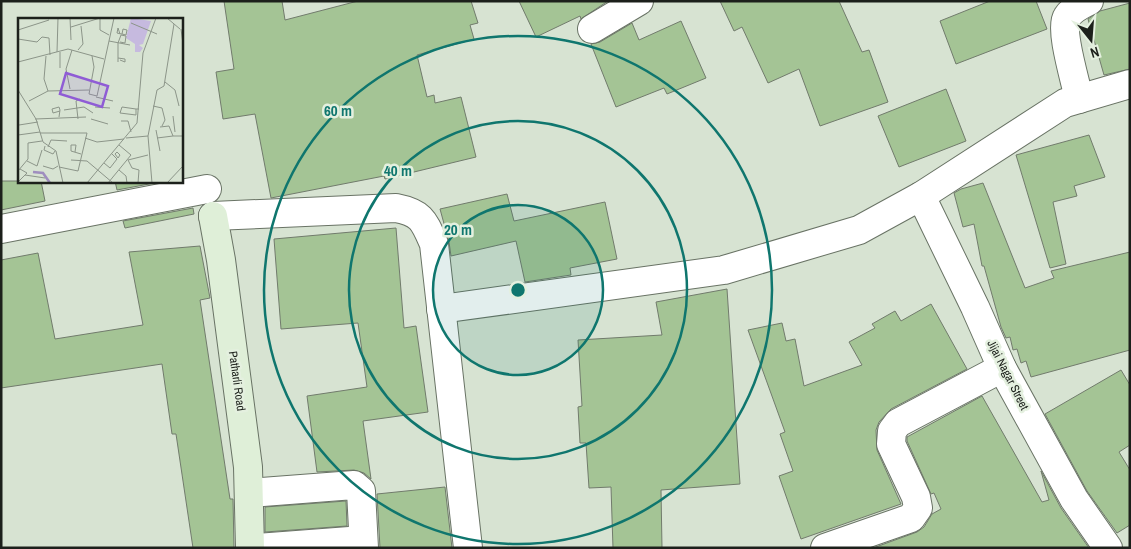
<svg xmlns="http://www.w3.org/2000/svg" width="1131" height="549" font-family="'Archivo Narrow',sans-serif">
  <rect width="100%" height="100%" fill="#d7e3d2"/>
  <!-- building -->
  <g fill="#a4c495" stroke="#717b6c">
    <polygon points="224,1 282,1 285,20 358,1 471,1 478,23 470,25 474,39 417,55 427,97 434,95 435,103 461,97 476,157 385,179 384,176 271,198 255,114 223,119 216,72 234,69"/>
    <polygon points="519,1 608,1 581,19 580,16 536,37"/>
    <polygon points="720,1 839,1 862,52 869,50 888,102 820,126 799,69 768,83 742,27 734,31"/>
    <polygon points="990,1 1036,1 1047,29 956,64 940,21"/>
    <polygon points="1130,3 1130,69 1104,75 1088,19 1100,11"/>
    <polygon points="681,21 706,78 667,94 664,88 616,107 591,44 600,42 632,23 639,40"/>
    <polygon points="946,89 966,141 899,167 878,116"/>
    <polygon points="1089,135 1105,177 1074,186 1077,196 1053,202 1066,264 1050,268 1016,155"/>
    <polygon points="1,181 41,181 45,201 1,210"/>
    <polygon points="115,181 165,181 117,190"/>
    <polygon points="983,183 1025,288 1054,278 1051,271 1130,252 1130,350 1031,377 1026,361 1021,363 1017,349 1013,350 1010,337 1006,338 1001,327 984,266 982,266 974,224 963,227 954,193 961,189"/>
    <polygon points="507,194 514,221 605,202 617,259 570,268 571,275 525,282 516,241 451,256 449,242 440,209"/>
    <polygon points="193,208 194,214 125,228 123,221"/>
    <polygon points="396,228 404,328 416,326 428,412 363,421 371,479 364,473 354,470 317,472 307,396 367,387 358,323 281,329 274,239"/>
    <polygon points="200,246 210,298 200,300 230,499 233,499 234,548 193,548 176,434 172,434 162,364 1,388 1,260 38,253 55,339 143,325 129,252"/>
    <polygon points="727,289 740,484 661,490 662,548 613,548 611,487 589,488 586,443 580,443 578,407 582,406 578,340 662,335 656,302"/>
    <polygon points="931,304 967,369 891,409 879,422 876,430 877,450 901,504 801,539 779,476 793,471 780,434 785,432 748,330 782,323 786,341 795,339 804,386 862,365 849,342 875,328 872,324 895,311 901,321"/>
    <polygon points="1121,370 1130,385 1130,445 1119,452 1130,470 1130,525 1117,533 1087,491 1045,414"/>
    <polygon points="982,396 1042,502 1049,500 1041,471 1061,508 1089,548 873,548 917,532 924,527 932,514 941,509 934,493 931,494 907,441 907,437"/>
    <polygon points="445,487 452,548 380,548 377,494"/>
    <polygon points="346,501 347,526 265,532 265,507"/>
  </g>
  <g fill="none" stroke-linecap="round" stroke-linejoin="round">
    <defs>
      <g id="street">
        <polyline points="592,29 639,1"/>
        <path d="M1079 99C1076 83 1059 28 1067 17 1072 9 1081 5 1089 1"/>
        <polyline points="921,196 975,307 1002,368 1074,499 1108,548"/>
        <path d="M213 216 396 208C422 213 424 221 434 244L468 548"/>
        <polyline points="1,229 207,189"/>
        <polyline points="441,309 724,270 859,230 921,196 1065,103 1130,84"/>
        <polyline points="249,493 354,485 361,491 364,548"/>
        <polyline points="257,548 363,540"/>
        <polyline points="825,548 911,518 918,508 916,497 891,444 892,431 898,423 1002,368"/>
      </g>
      <polyline id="secondary" points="213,216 221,260 248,467 250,548"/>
    </defs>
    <!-- street casing -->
    <use href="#street" stroke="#697365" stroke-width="30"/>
    <!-- secondary casing -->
    <use href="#secondary" stroke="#697365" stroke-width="30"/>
    <!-- street -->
    <use href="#street" stroke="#fff" stroke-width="28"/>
    <!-- secondary -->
    <use href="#secondary" stroke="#dfefd8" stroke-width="28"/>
  </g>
  <!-- distance rings -->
  <circle cx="518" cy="290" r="85" fill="#0f766e" fill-opacity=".12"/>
  <g fill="none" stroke="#0f766e" stroke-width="2.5">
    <circle cx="518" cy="290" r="85"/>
    <circle cx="518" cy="290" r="169"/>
    <circle cx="518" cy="290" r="254"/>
  </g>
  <g text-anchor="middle" stroke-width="5" stroke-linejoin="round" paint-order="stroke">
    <!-- street labels -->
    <g font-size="12" fill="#1c201b" stroke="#e4f0df">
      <text transform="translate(1008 375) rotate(63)" y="4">Jijai Nagar Street</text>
      <text transform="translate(237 381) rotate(82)" y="4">Patharli Road</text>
    </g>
  </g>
  <!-- overview -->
  <g transform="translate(18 18)">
    <rect width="165" height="165" fill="#d7e3d2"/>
    <path d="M113 0 133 3 125 26 121 27 125 30 122 34H117V26L108 20Z" fill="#c6badf"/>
    <path fill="none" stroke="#9f8ebf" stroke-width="2.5" d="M15 154 25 155 32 165"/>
    <path fill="none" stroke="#8c9589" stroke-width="1" d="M52 0 53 22M82 0V12L91 17M149 0 162 11M113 5 139 16M53 9 82 0M163 11 165 26M0 12 31 2M102 16 100 10 99 15 103 16H104L108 17 109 12 105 11 104 16M0 21 19 24 24 19 31 20 32 37M91 23 112 27M60 32 65 26 63 8M39 34 40 0M42 34V50M28 38 26 61 30 73M74 38 76 49 71 76 79 78 96 0M100 40 107 41V44L102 42M0 44 50 31 86 41M100 44V25L103 17 108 18 107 25 102 24M147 64 157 72 161 88M52 71 48 51 54 32M0 72 18 101 25 124 38 133 45 165M78 79 95 83M11 83 30 73 71 72M135 88 144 90 147 102 144 108M77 89 92 90M118 91V97L102 95 104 89 118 91H121M46 92 66 89 75 95M155 98 157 114M41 99 42 92 41 89 34 91 35 95 42 93M17 101 68 99M60 101 58 83 62 81M73 101 90 106M103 103H110L113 114M1 107 20 104M142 109 151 108 155 118H165M138 112 142 133M22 115H69L60 153 41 149M0 117 22 114M67 120 79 124 106 121M108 120 130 118M139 120 155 118M27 128 26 132 35 136 37 133M30 129 33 122 49 123M57 134 58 127H53V133L63 136M99 134 102 137 100 140 97 136ZM53 142 69 143 95 165M110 142 114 150 121 152 120 165M110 142 130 137M9 143 19 148 24 132M86 145 92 150 99 141 94 136M25 148 35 151 40 148M101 152 108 158 109 165M0 153 10 141V125L24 123M7 157 27 160M1 163 9 155 2 151M69 165 119 105 125 35 138 0M90 165 113 137 101 127M134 165 130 118 139 72 146 68 156 6M149 165 165 148"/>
    <path fill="#8f5cd5" fill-opacity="0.15" stroke="#8f5cd5" stroke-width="2.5" d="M48 55 90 68 84 89 42 76Z"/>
    <rect width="165" height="165" fill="none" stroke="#1c201b" stroke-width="2.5"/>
  </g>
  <circle cx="518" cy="290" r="8" fill="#0f766e" stroke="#e4f0df" stroke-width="2.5"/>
  <g font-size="15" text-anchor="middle" font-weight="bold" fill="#0f766e" stroke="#e4f0df" stroke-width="5" stroke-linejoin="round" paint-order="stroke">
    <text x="338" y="116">60 m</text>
    <text x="398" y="176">40 m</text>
    <text x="458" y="235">20 m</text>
  </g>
  <!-- border -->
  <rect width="1131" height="549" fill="none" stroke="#1c201b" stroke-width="5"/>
  <!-- north arrow -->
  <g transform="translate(1091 40) rotate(163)" stroke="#e4f0df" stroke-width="4" paint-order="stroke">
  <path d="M0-4L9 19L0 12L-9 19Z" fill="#1c201b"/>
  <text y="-8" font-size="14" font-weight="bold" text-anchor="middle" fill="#1c201b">N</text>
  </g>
</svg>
